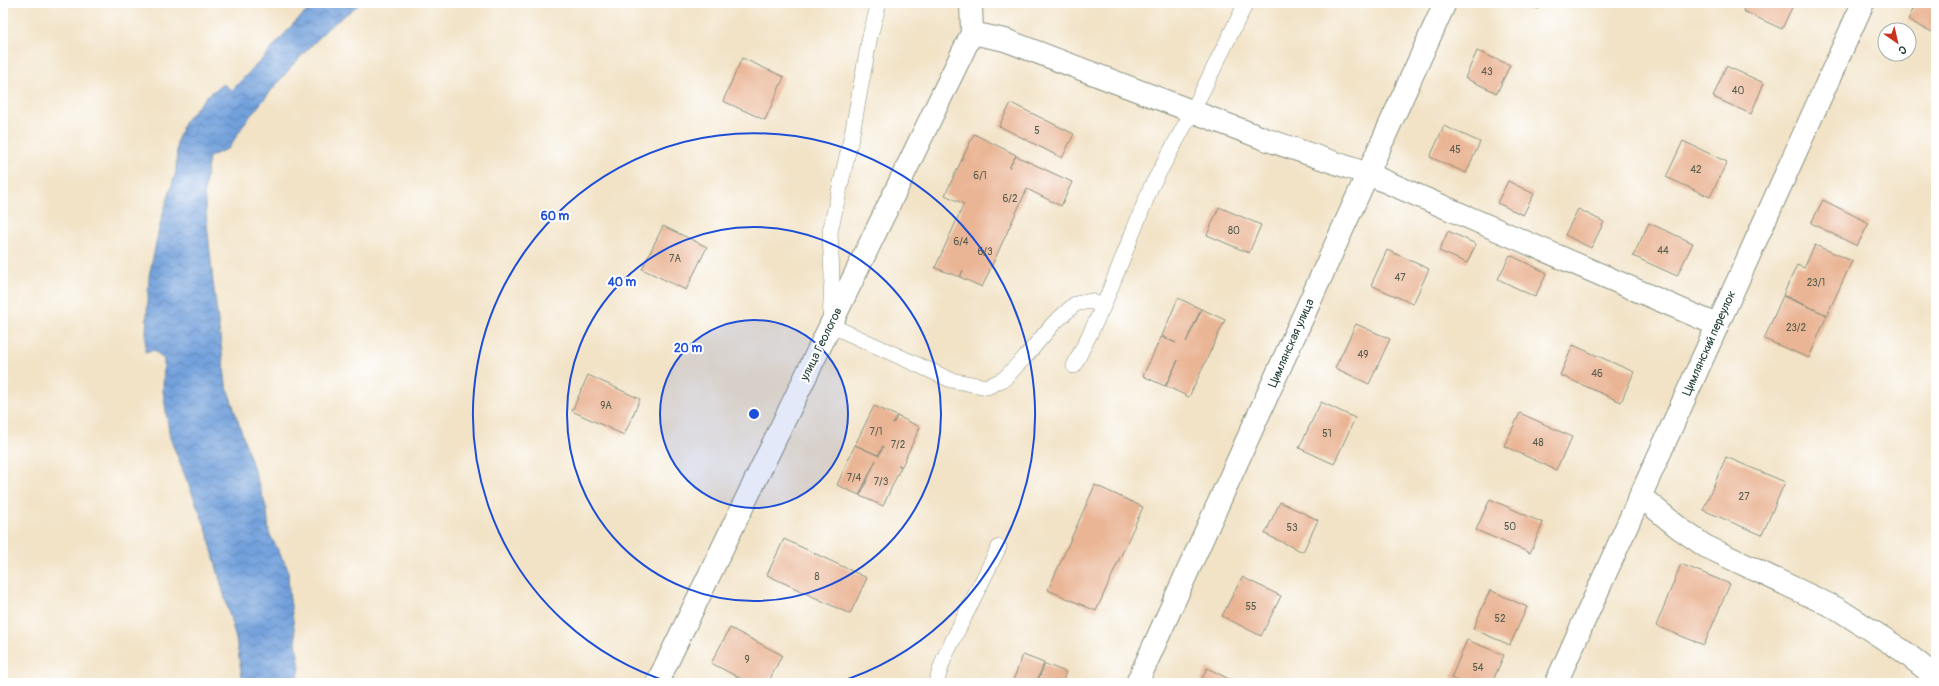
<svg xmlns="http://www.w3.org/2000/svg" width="1939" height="686" font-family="Pangolin,sans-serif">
  <defs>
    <pattern id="water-waves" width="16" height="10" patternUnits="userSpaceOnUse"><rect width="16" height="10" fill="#72a0db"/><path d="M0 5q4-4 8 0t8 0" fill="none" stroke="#5d84b2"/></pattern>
  </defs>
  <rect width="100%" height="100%" fill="#fff"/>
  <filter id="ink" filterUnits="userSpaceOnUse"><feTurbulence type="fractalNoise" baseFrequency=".025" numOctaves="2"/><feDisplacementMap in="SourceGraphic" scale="8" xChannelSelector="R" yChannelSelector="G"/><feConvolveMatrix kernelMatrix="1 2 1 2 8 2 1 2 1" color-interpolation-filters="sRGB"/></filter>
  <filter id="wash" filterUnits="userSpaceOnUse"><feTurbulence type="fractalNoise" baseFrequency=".012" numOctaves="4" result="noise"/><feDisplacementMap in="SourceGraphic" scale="16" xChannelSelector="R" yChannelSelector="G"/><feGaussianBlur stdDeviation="0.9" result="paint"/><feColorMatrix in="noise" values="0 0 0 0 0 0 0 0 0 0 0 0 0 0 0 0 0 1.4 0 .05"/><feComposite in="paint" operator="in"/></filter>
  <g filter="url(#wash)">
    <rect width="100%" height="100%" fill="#f2e3c7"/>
    <!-- water -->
    <polygon fill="url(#water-waves)" stroke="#486e88" points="316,3 361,3 328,28 291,67 246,121 229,148 209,157 204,193 213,282 226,384 267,510 269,533 288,569 289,592 300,669 296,683 243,683 236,639 206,528 170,438 163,391 164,360 154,350 145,352 149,276 161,220 176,172 177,141 185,121 207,96 223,84 232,90 269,52 294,23"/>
    <g id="blocks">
      <!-- building -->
      <g fill="#eab595">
        <polygon points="1523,3 1540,3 1538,9"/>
        <polygon points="1746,3 1794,3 1782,29 1743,11"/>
        <polygon points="1916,3 1936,3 1936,34 1908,20"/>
        <polygon points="1477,51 1510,65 1497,93 1465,78"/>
        <polygon points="742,58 784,77 765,120 723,101"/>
        <polygon points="1726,66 1764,83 1751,114 1713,97"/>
        <polygon points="1011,103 1074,134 1062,158 999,126"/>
        <polygon points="1444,126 1480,142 1466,173 1430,157"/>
        <polygon points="974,134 1016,155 1009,168 1016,156 1072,182 1061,206 1027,189 982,287 960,277 963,270 960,277 935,268 964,204 945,195"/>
        <polygon points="1683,141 1727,162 1710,197 1666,177"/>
        <polygon points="1508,181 1534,194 1523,215 1497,203"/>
        <polygon points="1823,200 1869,223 1857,246 1811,223"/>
        <polygon points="1219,207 1261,225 1249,253 1207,235"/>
        <polygon points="1578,209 1604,222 1591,248 1565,235"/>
        <polygon points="1649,223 1693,243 1677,276 1633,256"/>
        <polygon points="663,226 707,247 686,290 642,269"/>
        <polygon points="1448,231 1476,244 1467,263 1439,251"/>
        <polygon points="1815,245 1852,261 1827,315 1783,295 1797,265 1804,268"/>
        <polygon points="1387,250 1429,269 1413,304 1371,285"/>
        <polygon points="1510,255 1547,273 1535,297 1498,279"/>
        <polygon points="1783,296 1827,315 1809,358 1764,339"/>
        <polygon points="1178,298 1201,309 1186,342 1202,309 1225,320 1189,397 1166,386 1178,360 1165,386 1143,376 1161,337 1176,343 1162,336"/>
        <polygon points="1356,324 1390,339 1369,384 1335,368"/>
        <polygon points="1573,345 1634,372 1621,402 1560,375"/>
        <polygon points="588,375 640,399 624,435 572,411"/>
        <polygon points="1321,402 1355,418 1334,464 1299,448"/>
        <polygon points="874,406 897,416 893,424 897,416 920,427 902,466 898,465 901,467 883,506 860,496 876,460 859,495 837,485 855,445 879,456 883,446 878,455 855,445"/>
        <polygon points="1520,413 1572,437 1556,470 1504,446"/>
        <polygon points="1726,457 1785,482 1762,535 1703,510"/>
        <polygon points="1095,485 1143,507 1096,611 1048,590"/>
        <polygon points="1490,499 1543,523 1530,553 1476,530"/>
        <polygon points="1280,502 1318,520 1303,552 1265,534"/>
        <polygon points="784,539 867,578 850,614 767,575"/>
        <polygon points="1681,564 1730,584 1704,645 1656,626"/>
        <polygon points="1242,577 1281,596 1261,636 1222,616"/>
        <polygon points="1490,590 1527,607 1510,645 1473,629"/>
        <polygon points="730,628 782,655 768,683 749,683 711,663"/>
        <polygon points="1467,640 1504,655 1492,683 1464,683 1451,678"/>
        <polygon points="1023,655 1044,663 1036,683 1012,683"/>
        <polygon points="1045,664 1066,672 1062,683 1037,683"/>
        <polygon points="1207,668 1237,683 1200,683"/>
      </g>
    </g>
  </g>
  <g filter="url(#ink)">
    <use href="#blocks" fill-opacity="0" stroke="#88907e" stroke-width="1"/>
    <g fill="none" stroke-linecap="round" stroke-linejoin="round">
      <defs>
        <g id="service">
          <polyline points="879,3 870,36 852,134 830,232 832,277 830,325 951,380 987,387 1004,379 1026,356 1053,324 1075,304 1091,301 1103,307"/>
          <polyline points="1074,366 1103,307 1151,187 1192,112 1246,3"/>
          <polyline points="936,683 944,658 999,547"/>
        </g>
        <g id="minor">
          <polyline points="972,33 1005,40 1265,139 1368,174 1717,325"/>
          <polyline points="1640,496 1679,528 1705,546 1838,609 1903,651 1936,677"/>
          <polyline points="657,683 972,33 971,3"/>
          <polyline points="1137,683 1445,3"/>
          <polyline points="1556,683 1863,3"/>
        </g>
      </defs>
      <!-- service casing -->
      <use href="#service" stroke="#88907e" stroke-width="16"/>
      <!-- minor casing -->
      <use href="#minor" stroke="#88907e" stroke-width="24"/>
      <!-- service -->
      <use href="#service" stroke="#fff" stroke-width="15"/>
      <!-- minor -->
      <use href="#minor" stroke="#fff" stroke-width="22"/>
    </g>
  </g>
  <!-- distance rings -->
  <circle cx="754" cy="414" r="94" fill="#1d4ed8" fill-opacity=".12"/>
  <g fill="none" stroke="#1d4ed8" stroke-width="2">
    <circle cx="754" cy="414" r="94"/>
    <circle cx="754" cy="414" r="187"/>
    <path d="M672 683A281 281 0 1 1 836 683"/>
  </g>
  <g text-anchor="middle" stroke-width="4" stroke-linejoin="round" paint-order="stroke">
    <!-- number labels -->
    <g font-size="10" fill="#525b4c">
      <text x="1487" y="75">43</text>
      <text x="1738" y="94">40</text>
      <text x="1037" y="134">5</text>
      <text x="1455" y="153">45</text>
      <text x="1696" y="173">42</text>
      <text x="980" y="179">6/1</text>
      <text x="1010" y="202">6/2</text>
      <text x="1234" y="234">80</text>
      <text x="961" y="245">6/4</text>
      <text x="1663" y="254">44</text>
      <text x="985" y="255">6/3</text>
      <text x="675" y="262">7А</text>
      <text x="1400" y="281">47</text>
      <text x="1816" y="286">23/1</text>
      <text x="1796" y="331">23/2</text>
      <text x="1363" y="358">49</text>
      <text x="1597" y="377">46</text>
      <text x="606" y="409">9А</text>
      <text x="876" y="435">7/1</text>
      <text x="1327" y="437">51</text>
      <text x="1538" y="446">48</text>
      <text x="898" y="448">7/2</text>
      <text x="854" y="481">7/4</text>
      <text x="881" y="485">7/3</text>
      <text x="1744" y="500">27</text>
      <text x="1510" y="530">50</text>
      <text x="1292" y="531">53</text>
      <text x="817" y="580">8</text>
      <text x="1251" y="610">55</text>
      <text x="1500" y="622">52</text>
      <text x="747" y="663">9</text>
      <text x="1478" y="671">54</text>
    </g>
    <!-- street labels -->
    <g font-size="12" fill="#1f3d34" stroke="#fff">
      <text transform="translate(1291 343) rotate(-66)" y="4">Цимлянская улица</text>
      <text transform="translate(1709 343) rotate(-66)" y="4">Цимлянский переулок</text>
      <text transform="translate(821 344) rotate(-64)" y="4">улица Геологов</text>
    </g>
  </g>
  <circle cx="754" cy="414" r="6" fill="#1d4ed8" stroke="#fff" stroke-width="2"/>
  <g font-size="12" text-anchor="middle" font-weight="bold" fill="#1d4ed8" stroke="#fff" stroke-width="4" stroke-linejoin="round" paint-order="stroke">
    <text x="555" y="220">60 m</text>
    <text x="622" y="286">40 m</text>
    <text x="688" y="352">20 m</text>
  </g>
  <!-- margin -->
  <rect width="1939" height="686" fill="none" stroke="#fff" stroke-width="16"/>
  <!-- north arrow -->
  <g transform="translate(1897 42) rotate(146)"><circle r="19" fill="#ffffff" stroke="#a5b1ae"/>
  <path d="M0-3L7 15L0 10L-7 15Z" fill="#c8321e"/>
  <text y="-6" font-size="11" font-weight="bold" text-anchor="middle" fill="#1f3d34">С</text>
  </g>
</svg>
